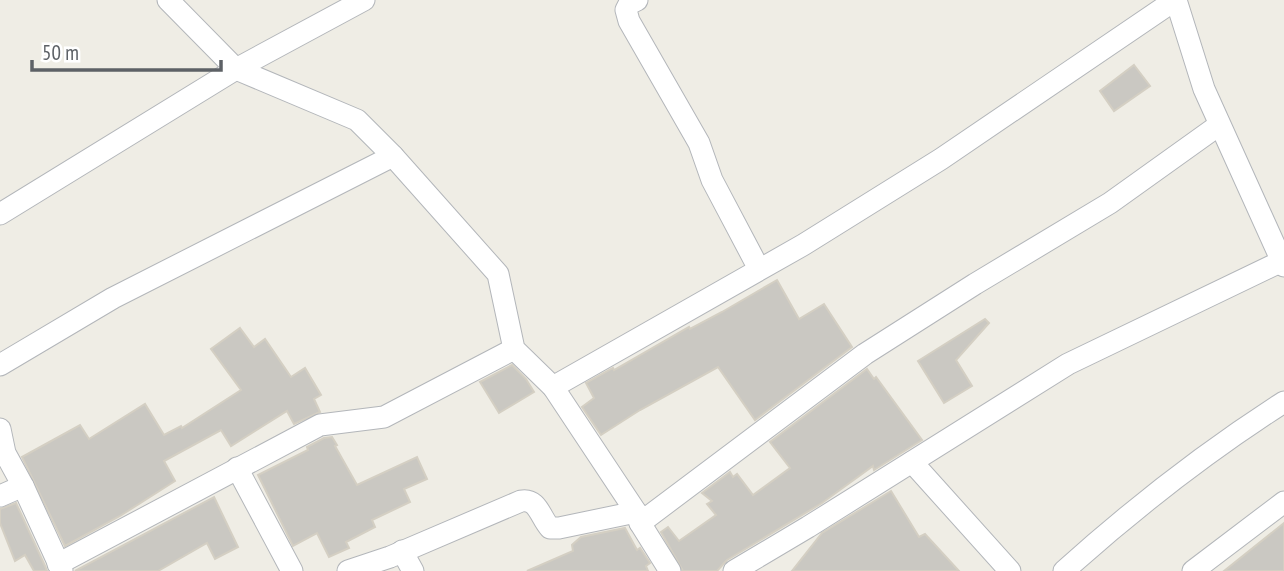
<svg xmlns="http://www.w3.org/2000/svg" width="1284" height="571" font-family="'PT Sans Narrow',sans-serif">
  <rect width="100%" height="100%" fill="#efede5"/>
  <!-- building -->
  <g fill="#cac8c2" stroke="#d4cfc3" stroke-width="2">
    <polygon points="1134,65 1150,86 1114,111 1100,91"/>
    <polygon points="777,280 799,319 824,304 852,347 755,420 718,367 640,410 601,435 582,407 594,398 586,383 613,368 614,370 689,327 690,329 722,312"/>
    <polygon points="985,319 989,323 956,360 972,386 944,403 918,361"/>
    <polygon points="240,328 254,347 265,339 291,377 305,368 321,395 314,399 320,412 294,424 287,411 231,446 221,430 164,461 175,481 120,516 65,546 22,457 80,425 89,439 145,404 164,435 181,426 182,428 241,390 211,349"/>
    <polygon points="512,365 526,379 534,392 499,413 480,382"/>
    <polygon points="867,369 874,379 876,377 922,440 874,470 873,466 822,503 727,560 717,571 683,571 661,532 668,527 679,541 716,515 707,504 712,501 702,493 730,472 733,477 737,474 753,495 790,468 770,442"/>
    <polygon points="332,437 337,445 335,446 357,485 417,457 427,479 404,489 410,502 372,520 375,527 346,542 349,548 329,557 317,533 293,546 258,475 308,450 307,447 324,438"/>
    <polygon points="891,491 919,537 925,534 959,571 792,571 822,533"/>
    <polygon points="214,497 238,547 215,559 207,543 158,571 75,571"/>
    <polygon points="16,503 45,566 47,571 34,571 25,555 15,561 0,523 0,509"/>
    <polygon points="1284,523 1284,571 1224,571"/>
    <polygon points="625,528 637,550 640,548 650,563 646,566 648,571 527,571 573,551 572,545 581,537"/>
  </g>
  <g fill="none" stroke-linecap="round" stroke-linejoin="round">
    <defs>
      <g id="street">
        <polyline points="168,0 236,69 357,120 393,156 498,274 514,349 553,387 636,512 640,523 670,571"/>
        <polyline points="637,0 629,4 626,10 629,21 699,143 712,180 759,269"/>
        <polyline points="1176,0 1204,89 1284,266"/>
        <polyline points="0,214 236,69 364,0"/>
        <polyline points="0,365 113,298 393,156"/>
        <polyline points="553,387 803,245 941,159 1175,0"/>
        <polyline points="0,429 5,453 23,486 62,571"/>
        <polyline points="912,462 1010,571"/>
        <polyline points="237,468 292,571"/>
        <polyline points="0,496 23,486"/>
        <polyline points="640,523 865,354 975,284 1110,203 1219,125"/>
        <polyline points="402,551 413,571"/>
        <polyline points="58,564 320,425 384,417 514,349"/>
        <path d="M348 571 390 557 521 501C538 498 540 517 550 528H559L636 512"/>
        <polyline points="734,571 808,527 1068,364 1282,261"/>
        <path d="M1064 571C1133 509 1206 452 1284 402"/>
        <polyline points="1193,571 1284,502"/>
      </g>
    </defs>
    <!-- street casing -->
    <use href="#street" stroke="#b3b6ba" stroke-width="23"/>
    <!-- street -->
    <use href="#street" stroke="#fff" stroke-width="21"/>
  </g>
  <!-- scale -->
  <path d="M32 60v10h189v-10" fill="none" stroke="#5d6166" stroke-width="3.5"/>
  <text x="42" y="60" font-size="21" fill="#5d6166" stroke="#ffffff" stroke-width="5" paint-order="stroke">50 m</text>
</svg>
